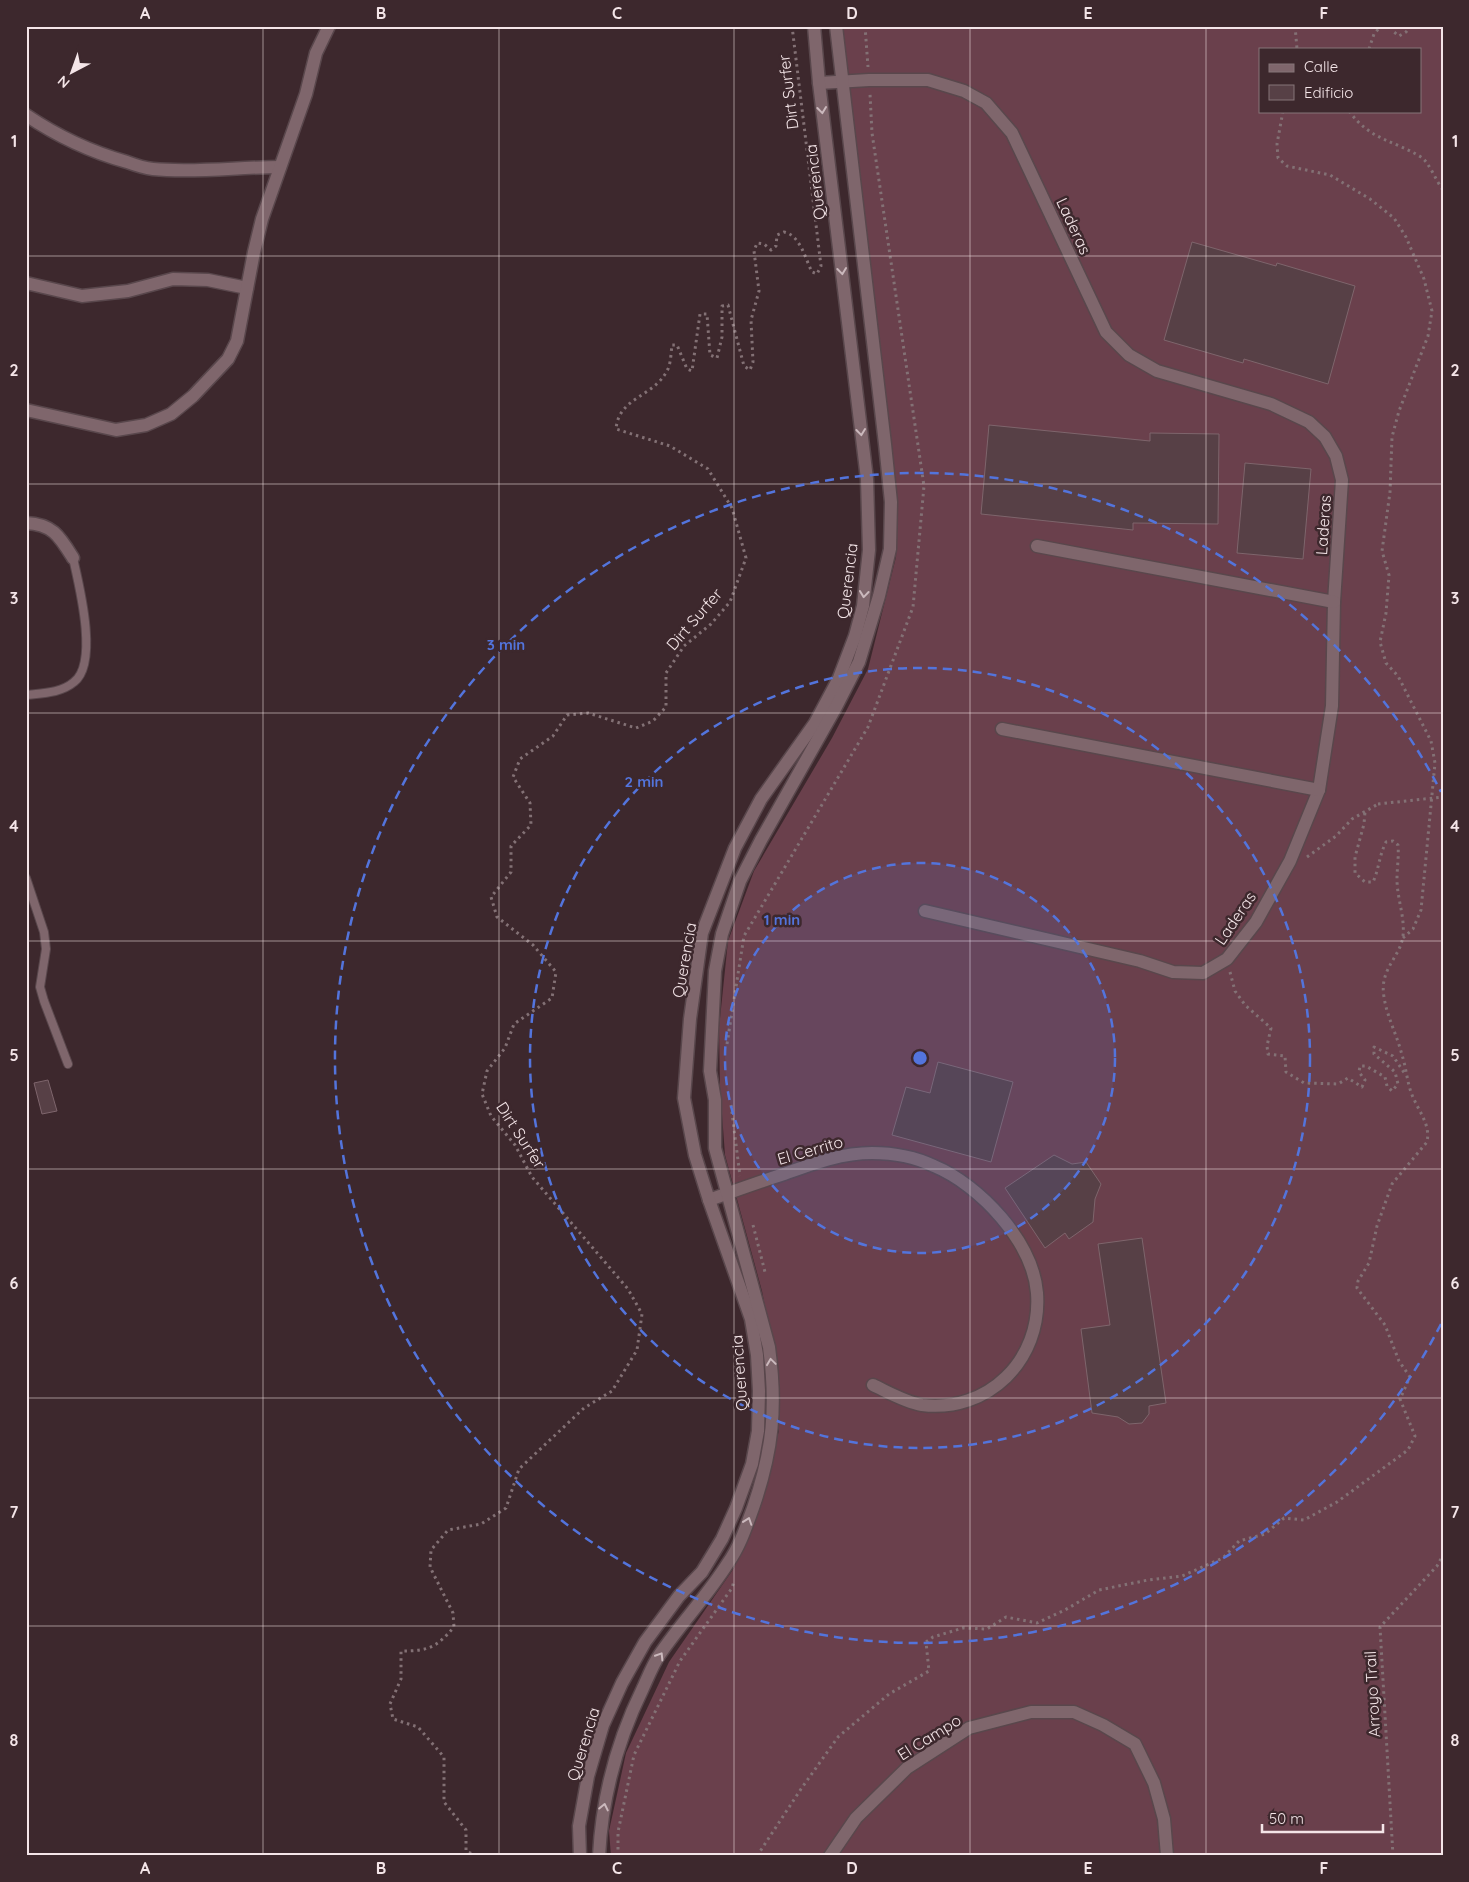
<svg xmlns="http://www.w3.org/2000/svg" width="1469" height="1882" font-family="Quicksand,sans-serif">
  <rect width="100%" height="100%" fill="#3d282d"/>
  <!-- grass -->
  <path fill="#6a404c" fill-rule="evenodd" d="M840 26H1443V1856H611L609 1831 626 1753 669 1662 734 1568 747 1535 779 1431 778 1374 762 1291 725 1155 720 1087 719 1028 728 941 754 871 832 738 868 669 896 557 898 506ZM1260 49H1420V111H1260Z"/>
  <!-- building -->
  <g fill="#574046" stroke="#7e656c">
    <polygon points="1192,242 1276,266 1277,263 1355,286 1328,384 1244,359 1243,363 1164,340"/>
    <polygon points="989,425 1150,441 1150,433 1219,434 1218,524 1133,523 1133,530 981,514"/>
    <polygon points="1245,463 1311,469 1303,559 1237,553"/>
    <polygon points="938,1062 1013,1082 991,1162 892,1135 906,1087 930,1093"/>
    <polygon points="48,1080 57,1111 42,1114 34,1083"/>
    <polygon points="1054,1155 1072,1164 1086,1162 1101,1184 1095,1199 1093,1222 1069,1239 1065,1233 1045,1248 1005,1188"/>
    <polygon points="1142,1238 1166,1403 1149,1406 1149,1414 1142,1423 1129,1424 1118,1417 1092,1413 1081,1329 1110,1325 1098,1244"/>
  </g>
  <g fill="none" stroke-linecap="round" stroke-linejoin="round">
    <defs>
      <g id="service">
        <path d="M26 695C43 693 61 693 74 682 99 663 79 585 73 558"/>
        <polyline points="26,878 44,932 46,949 40,987 44,1001 68,1064"/>
      </g>
      <g id="minor">
        <polyline points="819,83 869,80 928,80 964,91 986,103 1012,133 1106,332 1129,355 1157,371 1271,404 1309,422 1325,437 1336,456 1342,480 1334,602 1332,706 1319,790 1290,861 1256,922 1227,959 1203,973 1173,972 1140,961 925,911"/>
        <path d="M26 115C57 136 91 152 127 162 135 165 144 168 153 169 195 173 238 167 280 167"/>
        <polyline points="26,283 82,296 128,291 173,279 208,280 247,288"/>
        <polyline points="26,410 116,430 146,425 171,414 193,396 228,359 237,341 254,252 262,219 306,94 316,53 329,26"/>
        <path d="M26 523C53 524 60 537 73 558"/>
        <polyline points="1037,546 1334,602"/>
        <polyline points="1002,729 1319,790"/>
        <path d="M709 1200C734 1191 759 1182 784 1174 812 1164 841 1153 872 1153 893 1153 915 1157 934 1166 980 1185 1033 1242 1037 1293 1042 1360 988 1413 922 1405 905 1402 888 1392 873 1385"/>
        <polyline points="580,1856 579,1826 588,1776 603,1725 622,1683 645,1642 679,1596 702,1572 722,1539 736,1508 752,1464 758,1431 759,1391 757,1355 751,1319 709,1200 695,1155 684,1098 690,1019 702,933 735,848 761,799 815,723 839,678 855,636 863,606 869,550 867,479 819,83 814,26"/>
        <path d="M599 1856C602 1797 617 1741 643 1688 648 1677 653 1664 660 1654 681 1623 708 1595 728 1563 740 1546 746 1527 753 1508 773 1450 777 1407 769 1347L715 1148V1100L710 1071 715 971 722 934 740 881 761 840 836 707 859 662 879 596 890 549 891 502 885 444 836 26"/>
        <polyline points="830,1856 856,1818 907,1768 969,1728 1031,1712 1074,1712 1103,1725 1135,1744 1154,1783 1164,1819 1167,1856"/>
      </g>
    </defs>
    <!-- service casing -->
    <use href="#service" stroke="#59474c" stroke-width="10"/>
    <!-- minor casing -->
    <use href="#minor" stroke="#59474c" stroke-width="15"/>
    <!-- path -->
    <g stroke="#837175" stroke-width="3" stroke-dasharray="2.5 4" stroke-linecap="butt">
      <polyline points="865,26 868,67"/>
      <polyline points="1295,26 1297,49"/>
      <polyline points="1395,26 1394,32 1399,36 1406,32 1411,26"/>
      <polyline points="1369,49 1374,34 1381,26"/>
      <polyline points="1283,111 1277,144 1278,158 1287,166 1330,175 1370,199 1394,218 1406,237 1424,279 1432,311 1428,336 1399,411 1392,437 1390,492 1382,551 1389,575 1386,613 1380,642 1386,663 1398,676 1431,741 1435,763 1421,910 1413,929 1403,938"/>
      <path d="M1349 111C1370 140 1393 140 1421 157 1429 162 1436 181 1443 190"/>
      <polyline points="1307,857 1336,836 1352,819 1378,804"/>
      <polyline points="1230,972 1235,991 1245,1005 1271,1028 1267,1046 1268,1054 1285,1056 1286,1072 1304,1083 1338,1084 1348,1078 1362,1087 1365,1080 1359,1072 1360,1066 1366,1066 1385,1077 1387,1086 1392,1091 1398,1084 1395,1072 1374,1054 1374,1047 1393,1056 1405,1074"/>
      <polyline points="727,1044 744,936 868,727 913,607 924,486 872,133 870,94"/>
      <polyline points="731,1105 740,1176"/>
      <polyline points="753,1225 765,1272"/>
      <path d="M477 1856 466 1851V1830L444 1802V1757L418 1727 393 1719 390 1704 401 1679V1651C428 1651 436 1648 454 1627L453 1613 430 1567 431 1550 448 1530 481 1524 506 1508 519 1469 584 1408 612 1391 637 1350 642 1314 628 1289 532 1177 515 1145 491 1116 482 1094 487 1071 505 1048 514 1024 552 998 556 972 533 945 497 917 491 897 511 872V846L531 825 530 803 513 777 520 759 553 736 567 715 588 713 636 728 653 721 666 707V673L684 646 711 624 730 602 746 558 732 508 708 469 670 446 616 429C619 396 654 398 668 369 671 362 671 352 672 345H677L687 369 692 371 700 314H707L710 355 717 358 722 337V306L728 305 744 366 750 370 753 362 751 320 759 291 754 251 757 243 764 244 771 250 776 246 777 235 784 232C800 235 805 258 812 272L817 274 821 266 792 26"/>
      <polyline points="618,1856 618,1832 634,1755 680,1661 732,1588 734,1581"/>
      <path d="M757 1856 801 1789 838 1737 889 1694 929 1671 926 1642 933 1637 963 1628 987 1629 1006 1617 1037 1623 1065 1610 1099 1590 1148 1580 1182 1576 1223 1558 1239 1541 1265 1534 1284 1518 1304 1520 1337 1502 1408 1450 1415 1436 1400 1399 1410 1377 1399 1361 1385 1325 1357 1288 1358 1281 1369 1263 1377 1226 1392 1184 1427 1142C1431 1123 1417 1110 1411 1092 1407 1081 1406 1067 1402 1055 1397 1035 1387 1017 1384 997 1379 969 1400 958 1403 936 1405 916 1397 899 1397 879 1397 868 1399 857 1398 845L1393 841 1386 842C1379 856 1379 869 1373 882H1365L1355 873V857L1364 824 1365 812"/>
      <polyline points="1393,1856 1380,1627 1437,1566 1443,1555"/>
    </g>
    <!-- service -->
    <use href="#service" stroke="#7f666c" stroke-width="8"/>
    <!-- minor -->
    <use href="#minor" stroke="#7f666c" stroke-width="12"/>
    <!-- path-bridge -->
    <polyline stroke="#837175" stroke-width="3" stroke-dasharray="2.5 4" stroke-linecap="butt" points="1378,804 1443,797"/>
  </g>
  <!-- one-way arrows -->
  <defs><path id="oneway-chevron" d="M-2-3.5L2.5 0L-2 3.5" fill="none" stroke-width="1.6" stroke-linecap="round" stroke-linejoin="round" transform="scale(1.25)"/></defs>
  <g stroke="#cbb9bd">
    <use href="#oneway-chevron" transform="translate(822 110) rotate(83)"/>
    <use href="#oneway-chevron" transform="translate(842 271) rotate(83)"/>
    <use href="#oneway-chevron" transform="translate(861 432) rotate(83)"/>
    <use href="#oneway-chevron" transform="translate(864 594) rotate(96)"/>
    <use href="#oneway-chevron" transform="translate(771 1362) rotate(-98)"/>
    <use href="#oneway-chevron" transform="translate(748 1521) rotate(-71)"/>
    <use href="#oneway-chevron" transform="translate(660 1656) rotate(-58)"/>
    <use href="#oneway-chevron" transform="translate(604 1807) rotate(-78)"/>
  </g>
  <!-- grid -->
  <path fill="none" stroke="#f4e5e8" stroke-width="1" stroke-opacity="0.55" d="M263 26V1856M499 26V1856M734 26V1856M970 26V1856M1206 26V1856M26 256H1443M26 484H1443M26 713H1443M26 941H1443M26 1169H1443M26 1398H1443M26 1626H1443"/>
  <!-- distance rings -->
  <circle cx="920" cy="1058" r="195" fill="#5374dc" fill-opacity=".12"/>
  <g fill="none" stroke="#5374dc" stroke-width="2.5" stroke-dasharray="9 6">
    <circle cx="920" cy="1058" r="195"/>
    <circle cx="920" cy="1058" r="390"/>
    <path d="M1441 1324A585 585 0 1 1 1441 792"/>
  </g>
  <g text-anchor="middle" stroke-width="5" stroke-linejoin="round" paint-order="stroke">
    <!-- street labels -->
    <g font-size="16" fill="#f4e5e8" stroke="#3d282d">
      <text transform="translate(788 92) rotate(-97)" y="6">Dirt Surfer</text>
      <text transform="translate(815 182) rotate(-97)" y="6">Querencia</text>
      <text transform="translate(1074 226) rotate(65)" y="6">Laderas</text>
      <text transform="translate(1323 525) rotate(-86)" y="6">Laderas</text>
      <text transform="translate(847 581) rotate(-83)" y="6">Querencia</text>
      <text transform="translate(694 619) rotate(-49)" y="6">Dirt Surfer</text>
      <text transform="translate(1235 918) rotate(-56)" y="6">Laderas</text>
      <text transform="translate(684 960) rotate(-80)" y="6">Querencia</text>
      <text transform="translate(521 1135) rotate(57)" y="6">Dirt Surfer</text>
      <text transform="translate(810 1150) rotate(-16)" y="6">El Cerrito</text>
      <text transform="translate(739 1373) rotate(-94)" y="6">Querencia</text>
      <text transform="translate(1372 1694) rotate(-93)" y="6">Arroyo Trail</text>
      <text transform="translate(929 1737) rotate(-32)" y="6">El Campo</text>
      <text transform="translate(583 1744) rotate(-73)" y="6">Querencia</text>
    </g>
  </g>
  <circle cx="920" cy="1058" r="8" fill="#5374dc" stroke="#3d282d" stroke-width="2.5"/>
  <g font-size="15" text-anchor="middle" font-weight="bold" fill="#5374dc" stroke="#3d282d" stroke-width="5" stroke-linejoin="round" paint-order="stroke">
    <text x="506" y="650">3 min</text>
    <text x="644" y="787">2 min</text>
    <text x="782" y="925">1 min</text>
  </g>
  <!-- border -->
  <rect width="1469" height="1882" fill="none" stroke="#3d282d" stroke-width="55"/>
  <!-- legend -->
  <rect x="1259" y="48" width="162" height="65" fill="#3d282d" stroke="#867478"/>
  <rect x="1269" y="64" width="25" height="8" fill="#7f666c" stroke="#867478"/>
  <text x="1304" y="72" font-size="15" fill="#f4e5e8">Calle</text>
  <rect x="1269" y="85" width="25" height="15" fill="#574046" stroke="#867478"/>
  <text x="1304" y="98" font-size="15" fill="#f4e5e8">Edificio</text>
  <!-- north arrow -->
  <g transform="translate(72 72) rotate(221)" stroke="#3d282d" stroke-width="4" paint-order="stroke">
  <path d="M0-4L9 19L0 12L-9 19Z" fill="#f4e5e8"/>
  <text y="-8" font-size="14" font-weight="bold" text-anchor="middle" fill="#f4e5e8">N</text>
  </g>
  <!-- scale -->
  <path d="M1262 1824v8h121v-8" fill="none" stroke="#f4e5e8" stroke-width="2.5"/>
  <text x="1269" y="1824" font-size="15" fill="#f4e5e8" stroke="#3d282d" stroke-width="4" paint-order="stroke">50 m</text>
  <rect x="28" y="28" width="1414" height="1826" fill="none" stroke="#f4e5e8" stroke-width="2"/>
  <g font-size="16" text-anchor="middle" font-weight="bold" fill="#f4e5e8">
    <text x="145" y="19">A</text>
    <text x="381" y="19">B</text>
    <text x="617" y="19">C</text>
    <text x="852" y="19">D</text>
    <text x="1088" y="19">E</text>
    <text x="1324" y="19">F</text>
    <text x="14" y="147">1</text>
    <text x="1455" y="147">1</text>
    <text x="14" y="376">2</text>
    <text x="1455" y="376">2</text>
    <text x="14" y="604">3</text>
    <text x="1455" y="604">3</text>
    <text x="14" y="832">4</text>
    <text x="1455" y="832">4</text>
    <text x="14" y="1061">5</text>
    <text x="1455" y="1061">5</text>
    <text x="14" y="1289">6</text>
    <text x="1455" y="1289">6</text>
    <text x="14" y="1518">7</text>
    <text x="1455" y="1518">7</text>
    <text x="14" y="1746">8</text>
    <text x="1455" y="1746">8</text>
    <text x="145" y="1874">A</text>
    <text x="381" y="1874">B</text>
    <text x="617" y="1874">C</text>
    <text x="852" y="1874">D</text>
    <text x="1088" y="1874">E</text>
    <text x="1324" y="1874">F</text>
  </g>
</svg>
